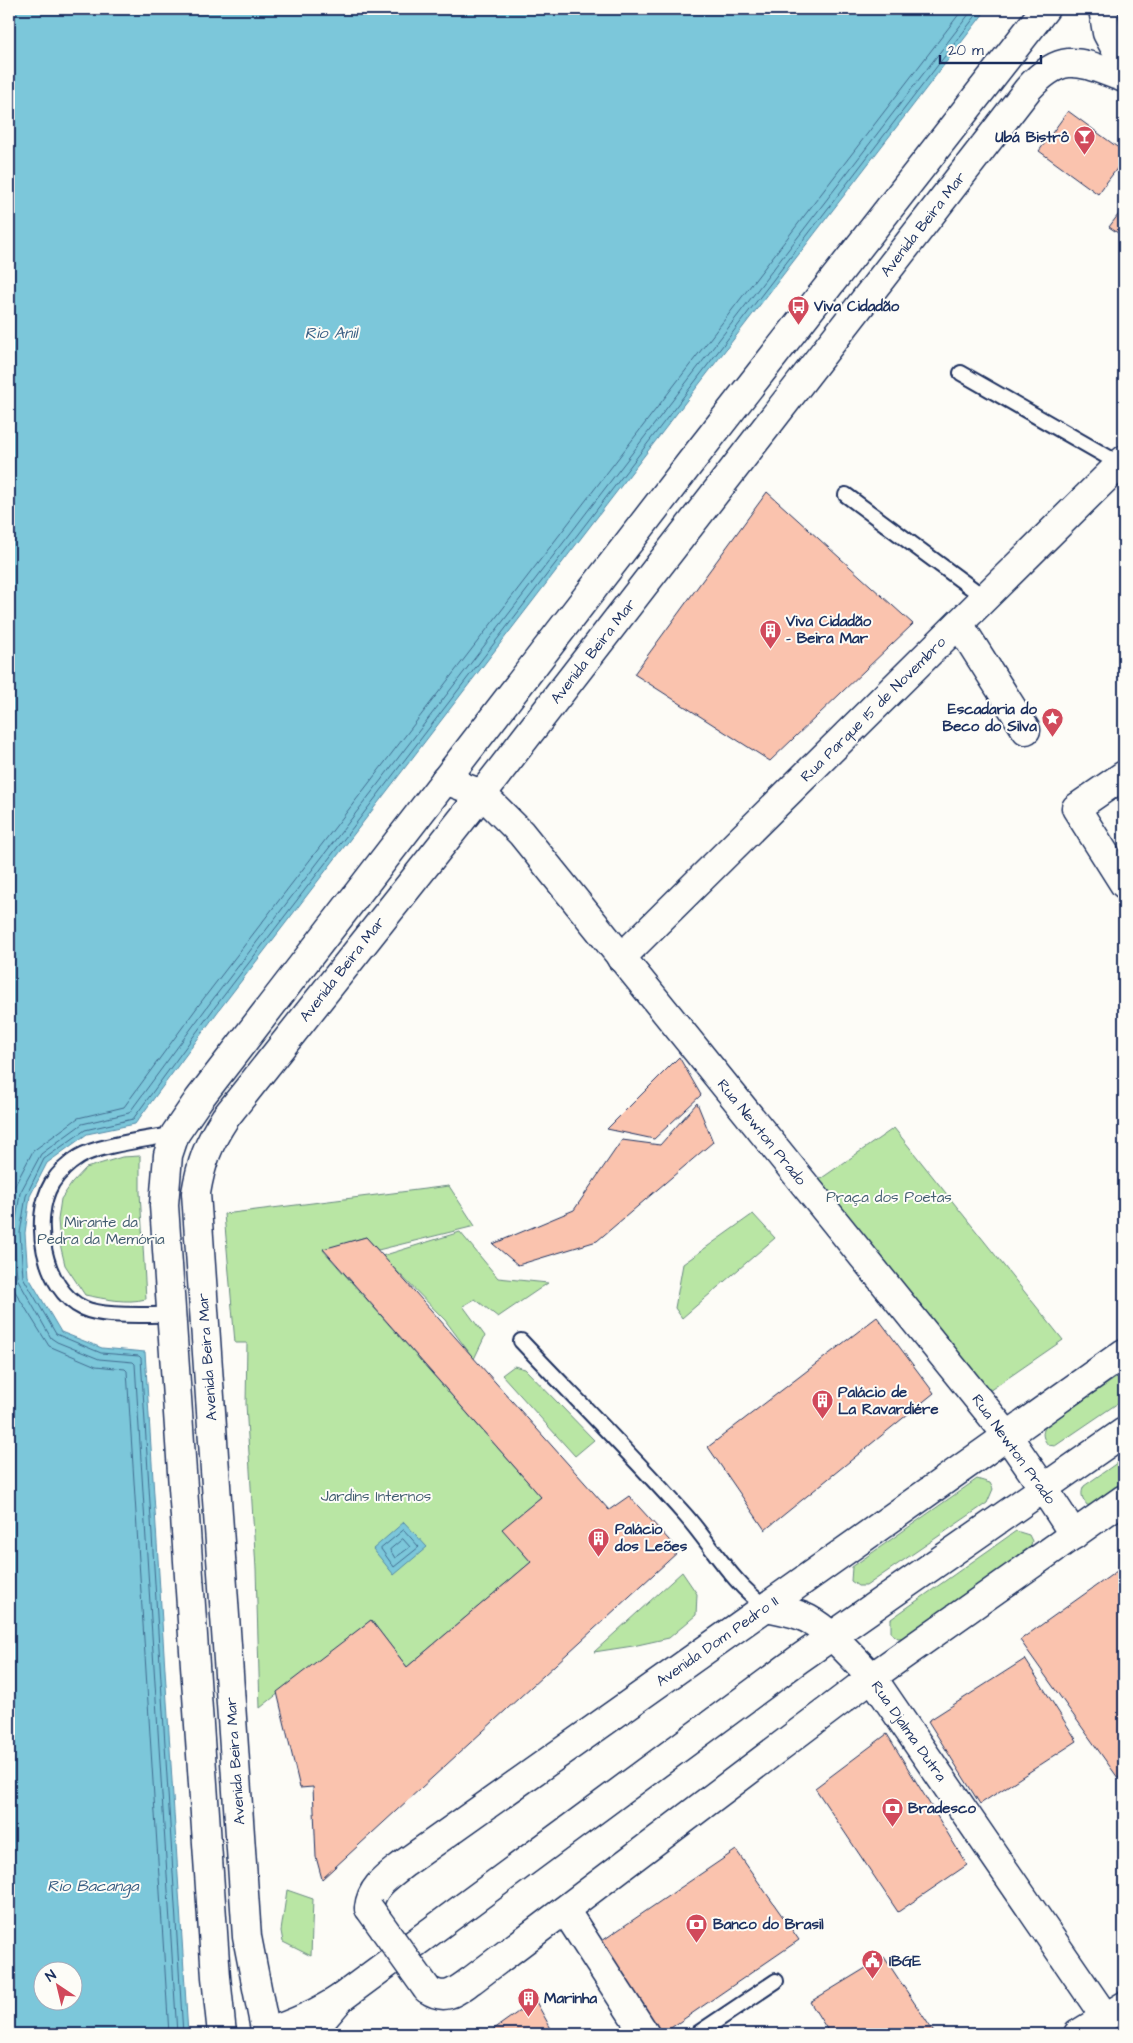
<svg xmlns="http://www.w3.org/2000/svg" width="1133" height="2043" font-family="'Architects Daughter',sans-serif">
  <rect width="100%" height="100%" fill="#fdfcf7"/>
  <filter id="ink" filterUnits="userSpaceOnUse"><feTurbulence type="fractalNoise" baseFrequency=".02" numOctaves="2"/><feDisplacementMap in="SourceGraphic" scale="10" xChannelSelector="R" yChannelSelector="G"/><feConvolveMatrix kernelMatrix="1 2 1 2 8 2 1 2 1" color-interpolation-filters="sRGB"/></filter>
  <g filter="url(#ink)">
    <!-- green -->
    <g fill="#b9e6a4" stroke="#6a8a81">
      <polygon points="894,1128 1063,1340 989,1391 816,1182"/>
      <path d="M140 1156V1192L146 1299C126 1304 106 1299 85 1295L65 1265 60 1244 58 1220 61 1199 72 1183 86 1168 122 1157Z"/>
      <polygon points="449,1186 475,1226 378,1250 366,1237 323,1250 541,1497 503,1529 531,1562 407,1667 371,1620 260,1708 256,1569 246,1404 247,1343 235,1343 224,1214"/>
      <polygon points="753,1214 775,1238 682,1318 675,1308 683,1264"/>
      <polygon points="460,1232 498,1278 548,1283 498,1317 475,1299 463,1306 485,1336 474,1359 445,1320 382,1256"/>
      <polygon points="514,1366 525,1369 594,1440 575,1456 502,1375"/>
      <path d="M1123 1373H1124V1399L1055 1446 1048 1445C1043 1438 1041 1434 1046 1426Z"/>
      <path d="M1124 1458V1485L1094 1506 1087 1505C1082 1498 1080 1494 1084 1486Z"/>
      <polygon points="977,1479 990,1483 993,1489 987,1503 866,1586 858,1586 851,1581 852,1567"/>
      <polygon points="1016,1531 1029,1535 1032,1541 1030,1549 906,1638 898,1638 891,1633 891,1619"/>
      <polygon points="682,1572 697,1594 696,1615 669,1638 633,1646 594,1652"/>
      <polygon points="287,1890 313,1899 311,1956 283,1942 281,1931"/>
    </g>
    <!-- water -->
    <g fill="#7bc7da" stroke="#558aa8" fill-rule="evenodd">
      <path d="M9 9H987L219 1010 135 1124 87 1134 47 1163 30 1196 25 1233 28 1276 61 1332 102 1348 145 1352 188 2034H9ZM42 1970H72V2000H42Z"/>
      <polygon points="404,1522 427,1547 394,1575 373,1549"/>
    </g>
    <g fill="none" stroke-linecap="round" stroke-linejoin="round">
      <!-- shore -->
      <g stroke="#416c90" stroke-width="1">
        <polyline points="9,1215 13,1189 33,1151 78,1118 124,1107 204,998 963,9"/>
        <polyline points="9,1271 11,1285 49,1346 96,1366 125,1369 127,1371 169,2034"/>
        <polygon points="404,1530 419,1547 394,1567 381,1549"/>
        <polygon points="403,1539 410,1547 395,1558 390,1550"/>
        <polyline points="177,2034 135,1364 133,1362 99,1359 57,1342 51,1338 17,1278 14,1233 20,1193 41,1154 82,1124 129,1113 210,1003 973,9"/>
        <polyline points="183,2034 141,1358 139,1356 101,1353 56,1334 23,1277 20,1233 26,1196 44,1159 85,1130 133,1119 215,1007 981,9"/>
      </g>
    </g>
    <!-- building -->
    <g fill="#fac3ae" stroke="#1b2f5e">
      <polygon points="1068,111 1124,152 1124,159 1098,194 1039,151"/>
      <polygon points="1124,207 1124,237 1109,227"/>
      <polygon points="767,492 913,624 770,761 634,674"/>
      <polygon points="679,1057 701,1095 654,1139 607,1129"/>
      <polygon points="697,1103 713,1142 597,1241 518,1265 493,1244 574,1210 622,1140 660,1145"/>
      <polygon points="366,1237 609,1510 629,1496 679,1551 322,1879 316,1857 313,1787 300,1788 277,1692 371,1620 407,1667 531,1562 502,1529 541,1497 323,1249"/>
      <polygon points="877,1317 934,1393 765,1530 708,1447"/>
      <polygon points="1124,1566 1124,1774 1118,1778 1020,1640"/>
      <polygon points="1025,1659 1077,1741 980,1804 928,1721"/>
      <polygon points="887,1734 967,1865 898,1912 815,1788"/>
      <polygon points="736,1850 799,1940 662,2034 657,2034 596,1945"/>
      <polygon points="884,1957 935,2034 830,2034 810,2002"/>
      <polygon points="535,2000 554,2034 487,2034"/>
    </g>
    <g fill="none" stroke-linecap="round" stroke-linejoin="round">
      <defs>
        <g id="lane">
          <polyline points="961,373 1120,464"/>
          <polyline points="846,495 985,598"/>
          <path d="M173 1315C148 1314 104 1318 83 1308 43 1289 31 1218 52 1183 59 1172 68 1164 79 1157 98 1145 151 1139 175 1134"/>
          <path d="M521 1341C576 1399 633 1456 686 1516 713 1547 732 1583 766 1607"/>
          <polyline points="697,2034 776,1981"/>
        </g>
        <g id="street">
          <polyline points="959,624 1026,730"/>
          <polyline points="1124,775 1076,808 1124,884"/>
          <polyline points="1044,1489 1074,1535"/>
          <path d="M766 1607C780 1610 795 1612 808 1619 832 1632 852 1657 872 1677L1105 2017"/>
          <path d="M369 1908C371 1886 389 1876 405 1863L1124 1353"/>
          <polyline points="565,1910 645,2034"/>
          <path d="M427 1989C446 2002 456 1991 472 1980L872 1677 1124 1499"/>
          <polyline points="1078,2034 1124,2006"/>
        </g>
        <g id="secondary">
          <polyline points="445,780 482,794 521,833 1007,1435 1044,1489"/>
          <polyline points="621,958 1124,460"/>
          <path d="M266 2033C293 2024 317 2014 341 1998L799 1659 1124 1432"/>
        </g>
        <g id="primary">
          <polyline points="1103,9 1107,33 1124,65"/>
          <polyline points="222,2034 216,1977 164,1205 168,1155 175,1134 199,1099 690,463 1045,9"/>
          <path d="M266 2034 247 1937 196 1193C201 1163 208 1144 225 1118L482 794 1028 89C1063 50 1080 62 1124 78"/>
          <polyline points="310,2034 341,1998"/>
        </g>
      </defs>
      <!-- lane casing -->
      <use href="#lane" stroke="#1b2f5e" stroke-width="18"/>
      <!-- street casing -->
      <use href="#street" stroke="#1b2f5e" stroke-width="31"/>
      <!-- secondary casing -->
      <use href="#secondary" stroke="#1b2f5e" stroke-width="31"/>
      <!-- primary casing -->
      <use href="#primary" stroke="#1b2f5e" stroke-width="31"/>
      <!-- lane -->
      <use href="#lane" stroke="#fdfcf7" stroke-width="14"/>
      <!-- street -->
      <use href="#street" stroke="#fdfcf7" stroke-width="28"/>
      <!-- secondary -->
      <use href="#secondary" stroke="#fdfcf7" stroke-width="28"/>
      <!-- primary -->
      <use href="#primary" stroke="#fdfcf7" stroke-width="28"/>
      <defs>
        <polyline id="street-bridge" points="369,1908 427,1989"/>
      </defs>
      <!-- street-bridge casing -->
      <use href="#street-bridge" stroke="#1b2f5e" stroke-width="31" stroke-linecap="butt"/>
      <!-- street-bridge -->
      <use href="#street-bridge" stroke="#fdfcf7" stroke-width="28"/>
    </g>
  </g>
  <!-- icons -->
  <defs>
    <symbol id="bar-pin" viewBox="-11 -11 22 30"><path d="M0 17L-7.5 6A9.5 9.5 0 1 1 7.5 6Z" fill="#d1495b" stroke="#fdfcf7"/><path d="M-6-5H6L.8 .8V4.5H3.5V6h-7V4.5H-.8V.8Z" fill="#fff"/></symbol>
    <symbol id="bus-pin" viewBox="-11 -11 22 30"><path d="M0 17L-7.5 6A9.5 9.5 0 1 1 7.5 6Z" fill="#d1495b" stroke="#fdfcf7"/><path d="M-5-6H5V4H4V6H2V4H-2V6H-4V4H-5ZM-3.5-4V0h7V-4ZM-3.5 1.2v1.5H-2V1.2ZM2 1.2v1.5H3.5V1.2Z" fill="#fff"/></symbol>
    <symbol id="building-pin" viewBox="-11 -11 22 30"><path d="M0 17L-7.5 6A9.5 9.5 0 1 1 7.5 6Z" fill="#d1495b" stroke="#fdfcf7"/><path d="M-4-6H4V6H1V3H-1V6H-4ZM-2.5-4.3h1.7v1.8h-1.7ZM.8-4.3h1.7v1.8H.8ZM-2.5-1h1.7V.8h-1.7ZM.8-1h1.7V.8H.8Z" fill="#fff"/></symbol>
    <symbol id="sight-pin" viewBox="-11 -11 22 30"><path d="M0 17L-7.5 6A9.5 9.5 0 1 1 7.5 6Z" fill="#d1495b" stroke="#fdfcf7"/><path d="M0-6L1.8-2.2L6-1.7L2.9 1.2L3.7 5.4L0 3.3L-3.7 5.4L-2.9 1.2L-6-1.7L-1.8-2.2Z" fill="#fff"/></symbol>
    <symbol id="bank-pin" viewBox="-11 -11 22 30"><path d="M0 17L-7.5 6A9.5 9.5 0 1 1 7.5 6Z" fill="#d1495b" stroke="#fdfcf7"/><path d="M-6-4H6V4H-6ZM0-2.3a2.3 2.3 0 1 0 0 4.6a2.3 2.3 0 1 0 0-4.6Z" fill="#fff"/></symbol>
    <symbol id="civic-pin" viewBox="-11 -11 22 30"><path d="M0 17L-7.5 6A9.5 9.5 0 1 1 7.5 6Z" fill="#d1495b" stroke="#fdfcf7"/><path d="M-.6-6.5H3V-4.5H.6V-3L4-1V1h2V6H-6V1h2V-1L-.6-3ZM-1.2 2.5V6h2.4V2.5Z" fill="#fff"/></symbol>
  </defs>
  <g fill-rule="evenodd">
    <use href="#bar-pin" x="1072" y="124" width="25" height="34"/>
    <use href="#bus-pin" x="786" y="294" width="25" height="34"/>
    <use href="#building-pin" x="758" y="618" width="25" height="34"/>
    <use href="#sight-pin" x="1040" y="706" width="25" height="34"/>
    <use href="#building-pin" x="810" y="1388" width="25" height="34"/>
    <use href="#building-pin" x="586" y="1526" width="25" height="34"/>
    <use href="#bank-pin" x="880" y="1796" width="25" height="34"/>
    <use href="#bank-pin" x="684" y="1912" width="25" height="34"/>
    <use href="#civic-pin" x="860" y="1948" width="25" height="34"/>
    <use href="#building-pin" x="516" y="1986" width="25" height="34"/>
  </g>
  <g text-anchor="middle" stroke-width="4" stroke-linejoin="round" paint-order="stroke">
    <!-- poi labels -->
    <g font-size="15" font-weight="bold" fill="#1b2f5e" stroke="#fdfcf7" text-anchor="start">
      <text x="1069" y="142" text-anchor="end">Ubá Bistrô</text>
      <text x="814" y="311">Viva Cidadão</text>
      <text x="786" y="626">Viva Cidadão<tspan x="786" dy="17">- Beira Mar</tspan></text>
      <text x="1037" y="714" text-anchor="end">Escadaria do<tspan x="1037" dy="17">Beco do Silva</tspan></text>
      <text x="838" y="1397">Palácio de<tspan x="838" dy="17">La Ravardiére</tspan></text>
      <text x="615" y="1534">Palácio<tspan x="615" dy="17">dos Leões</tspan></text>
      <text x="908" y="1813">Bradesco</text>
      <text x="713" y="1929">Banco do Brasil</text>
      <text x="889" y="1966">IBGE</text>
      <text x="544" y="2003">Marinha</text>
    </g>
    <!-- street labels -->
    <g font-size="15" fill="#1b2f5e" stroke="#fdfcf7">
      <text transform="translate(923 224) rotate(-52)" y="5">Avenida Beira Mar</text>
      <text transform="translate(593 651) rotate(-52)" y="5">Avenida Beira Mar</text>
      <text transform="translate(873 709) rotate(-45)" y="5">Rua Parque 15 de Novembro</text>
      <text transform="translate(342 969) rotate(-52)" y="5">Avenida Beira Mar</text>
      <text transform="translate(762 1132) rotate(51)" y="5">Rua Newton Prado</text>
      <text transform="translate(207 1357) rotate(-94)" y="5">Avenida Beira Mar</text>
      <text transform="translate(1014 1449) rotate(54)" y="5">Rua Newton Prado</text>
      <text transform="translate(717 1641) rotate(-35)" y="5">Avenida Dom Pedro II</text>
      <text transform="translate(909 1731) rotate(55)" y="5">Rua Djalma Dutra</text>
      <text transform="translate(235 1761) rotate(-94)" y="5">Avenida Beira Mar</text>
    </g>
    <!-- park labels -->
    <g font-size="15" fill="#425d70" stroke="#fdfcf7">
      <text x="889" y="1202">Praça dos Poetas</text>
      <text x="101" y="1227">Mirante da<tspan x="101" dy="17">Pedra da Memória</tspan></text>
      <text x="376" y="1501">Jardins Internos</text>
    </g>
    <!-- water labels -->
    <g font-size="16" font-style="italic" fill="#385d83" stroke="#fdfcf7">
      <text x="331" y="338">Rio Anil</text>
      <text x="93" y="1891">Rio Bacanga</text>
    </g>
  </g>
  <!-- margin -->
  <rect width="1133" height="2043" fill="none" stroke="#fdfcf7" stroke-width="30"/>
  <rect x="15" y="15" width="1103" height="2013" fill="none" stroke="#1b2f5e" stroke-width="2" filter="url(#ink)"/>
  <!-- north arrow -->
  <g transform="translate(58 1986) rotate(325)"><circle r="24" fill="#fdfcf7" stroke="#a3aaba"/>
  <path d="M0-4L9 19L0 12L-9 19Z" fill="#d1495b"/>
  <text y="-8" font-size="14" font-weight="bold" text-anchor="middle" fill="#1b2f5e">N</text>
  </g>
  <!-- scale -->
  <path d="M940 55v8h101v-8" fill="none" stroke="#1b2f5e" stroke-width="2.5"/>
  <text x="948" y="55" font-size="15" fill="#1b2f5e" stroke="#fdfcf7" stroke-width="4" paint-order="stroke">20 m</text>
</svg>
